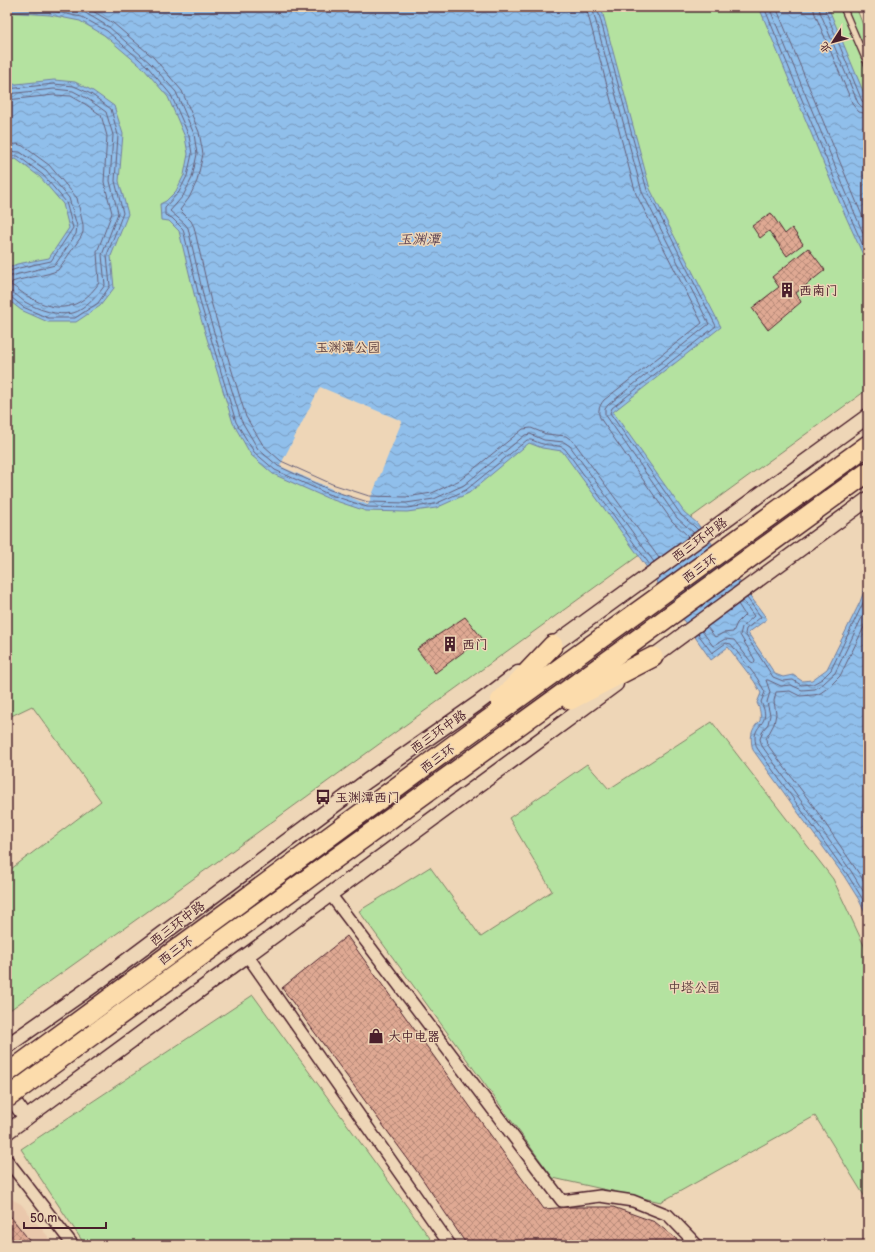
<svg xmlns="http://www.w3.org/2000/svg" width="875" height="1252" font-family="'Balsamiq Sans','LXGW WenKai TC',sans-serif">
  <defs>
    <pattern id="water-waves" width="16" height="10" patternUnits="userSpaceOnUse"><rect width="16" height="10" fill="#90bfeb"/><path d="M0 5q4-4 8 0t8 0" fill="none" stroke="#789bbf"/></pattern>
    <pattern id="building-cross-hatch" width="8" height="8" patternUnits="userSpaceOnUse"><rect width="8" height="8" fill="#dfa993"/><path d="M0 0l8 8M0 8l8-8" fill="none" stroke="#b78978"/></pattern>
  </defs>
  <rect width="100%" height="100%" fill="#eed6b7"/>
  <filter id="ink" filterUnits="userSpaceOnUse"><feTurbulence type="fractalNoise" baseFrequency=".025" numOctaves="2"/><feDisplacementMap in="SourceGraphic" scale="8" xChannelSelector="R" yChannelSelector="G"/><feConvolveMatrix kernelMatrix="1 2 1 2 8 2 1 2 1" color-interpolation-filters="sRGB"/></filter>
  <g filter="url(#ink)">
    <!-- built -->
    <polygon fill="#eac8ac" points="7,1197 21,1204 55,1245 7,1245"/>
    <!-- green -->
    <g fill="#b4e2a0" stroke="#7f8066">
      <polygon points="7,7 856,7 868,38 868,331 864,337 868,369 868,389 214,864 7,1012 7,872 101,801 32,706 7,718"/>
      <polygon points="712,722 833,879 868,954 868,1202 815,1116 661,1202 553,1178 359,911 430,867 481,937 552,891 509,818 587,764 609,789"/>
      <polygon points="253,995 435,1245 85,1245 21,1149"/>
    </g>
    <!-- water -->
    <g fill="url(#water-waves)" stroke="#747f9e">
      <path d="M7 7H601L650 189 721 327 613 412 684 512 697 523 767 619 748 633 775 674 783 677 793 675 802 681 812 680 827 669 860 602 868 580V920L859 900 844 876 753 750C750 739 750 729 760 721 761 714 760 709 757 703L761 693 754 681 728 647 711 660 636 552 562 451 542 448 529 443 469 493 436 508 407 512 366 511 327 498 273 474 251 455 233 423 197 306 179 231 169 221 161 220 160 204 166 201 176 191 184 175 188 154 185 137 168 97 144 69 104 35 80 21 50 15 7 12Z"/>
      <polygon points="759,7 828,7 868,103 868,266 842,208"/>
      <polygon points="54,80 75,82 93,91 114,106 123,134 119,181 128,214 111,256 114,288 100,306 76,322 48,322 21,310 7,299 7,268 17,264 49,258 69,228 63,204 40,177 16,159 7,160 7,85"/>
    </g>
    <!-- pier -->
    <polygon fill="#eed6b7" points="320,387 402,421 368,505 280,466"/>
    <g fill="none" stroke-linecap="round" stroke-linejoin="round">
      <!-- shore -->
      <g stroke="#665f78" stroke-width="1">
        <polyline points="54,7 84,12 109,27 150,63 176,92 194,134 197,154 192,178 183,196 170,211 185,224 188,228 205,303 241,420 258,449 278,466 330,490 368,502 406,503 434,499 464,485 525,435 530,434 544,440 564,442 570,446 654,562"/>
        <polyline points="86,7 113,23 154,58 182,91 199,132 203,154 197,181 189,198 180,210 191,221 194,227 211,302 246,417 263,445 281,461 332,484 369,496 406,497 432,493 460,480 523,429 531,428 546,434 566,436 574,442 659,558"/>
        <path d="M586 7 636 194 702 323 604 400C598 407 597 414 602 421L672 521 689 537"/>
        <polyline points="592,7 642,192 709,324 608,405 605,409 605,414 677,518 694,533"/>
        <polyline points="597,7 647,190 716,326 612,408 610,413 681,515 694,526 698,530"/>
        <polyline points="764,7 846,207 868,257"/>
        <polyline points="769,7 868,245"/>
        <polyline points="776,7 868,230"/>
        <polyline points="813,7 815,14 853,105 859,112 868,114"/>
        <polyline points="819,7 820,12 858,103 862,107 868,108"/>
        <polyline points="824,7 862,101 865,103 868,103"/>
        <path d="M7 8 51 11 82 17 107 31 147 66 171 95 189 136 192 154 187 176 179 192 165 207V215L172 218 183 229 201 305 236 422 254 452 275 470 328 494 367 507 407 508 435 504 466 490 527 440C533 439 537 443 543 444 550 446 559 444 565 449L650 565"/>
        <polyline points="7,89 54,84 74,86 91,94 111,109 118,135 115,181 123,213 107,255 110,286 98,303 75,318 48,318 23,307 11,297 7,296"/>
        <path d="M7 94 54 89 73 91 88 99 106 112 113 135 110 181 118 213 102 255 105 285C98 295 85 310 73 313 57 316 39 310 25 302 19 298 15 292 7 291"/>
        <path d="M7 100 54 95 71 96 85 104 101 115 107 136 104 182 112 213 97 252 99 283C80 310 57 314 29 297 23 294 17 288 11 285L12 282C26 277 47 276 58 270L81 237 83 232V225L77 198 49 165 23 146 17 144 7 145"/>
        <polyline points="7,151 20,152 46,170 69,198 77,226 76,234 55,265 7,277"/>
        <polyline points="7,156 18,156 43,175 66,202 73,228 51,261 19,268 7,272"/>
        <polyline points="747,598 761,617 746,629 745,634 773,677 783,681 793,680 801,685 813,684 822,679 831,670 863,603 868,591"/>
        <polyline points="868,605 835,673 824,683 815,689 802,690 791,685 781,686 768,680 766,680 770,692 767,702 770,715 768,724 763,730 760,739 762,746 851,871 868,899"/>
        <polyline points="868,619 840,676 829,687 819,694 813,695 800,696 790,691 776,692 774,701 776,714 774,724 766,739 767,744 814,807 868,887"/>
        <polyline points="707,627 715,637 723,633 733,632 737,623 745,615 738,604"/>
        <polyline points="702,631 713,646 725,639 734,640 751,662 754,663 755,660 740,635 742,627 754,616 743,601"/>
        <path d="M698 634 712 653 726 643 731 644 757 678 765 692 761 702C772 724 755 723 755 738 755 741 756 745 757 748L847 874 862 898 868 910"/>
      </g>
    </g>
    <!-- building -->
    <g fill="url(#building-cross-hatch)" stroke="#4a1f2b">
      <polygon points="771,213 785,234 792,228 803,244 787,256 769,231 760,238 752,226"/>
      <polygon points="808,248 825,270 796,293 801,302 768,330 752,308 779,287 772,277"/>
      <polygon points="465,617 482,638 435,673 417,649"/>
      <polygon points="347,936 544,1209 569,1207 613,1207 655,1222 684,1245 467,1245 421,1177 282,988"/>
      <polygon points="7,1212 33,1245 7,1245"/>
    </g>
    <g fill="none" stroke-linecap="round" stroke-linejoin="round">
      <defs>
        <polyline id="service" points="843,7 868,65"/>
        <g id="minor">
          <polyline points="330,894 562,1201 600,1196 633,1201 668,1215 697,1245"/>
          <polyline points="247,955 450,1245"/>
          <polyline points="7,1160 73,1245"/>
        </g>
        <g id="tertiary">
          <polyline points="545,651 868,416"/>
          <polyline points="646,662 868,499"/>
          <polyline points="7,1046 101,980 367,781 477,704 518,673"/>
          <polyline points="7,1092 26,1118"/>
          <polyline points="7,1132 616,684"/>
        </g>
        <g id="trunk">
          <polyline points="570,700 653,657"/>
          <polyline points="500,701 553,645"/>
          <polyline points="95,1033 868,472"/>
          <polyline points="7,1074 466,736 868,445"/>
        </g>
      </defs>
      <!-- service casing -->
      <use href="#service" stroke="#4a1f2b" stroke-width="8"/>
      <!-- minor casing -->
      <use href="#minor" stroke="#4a1f2b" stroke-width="14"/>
      <!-- tertiary casing -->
      <use href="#tertiary" stroke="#4a1f2b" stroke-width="17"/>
      <!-- trunk casing -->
      <use href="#trunk" stroke="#4a1f2b" stroke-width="22"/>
      <!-- service -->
      <use href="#service" stroke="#eed6b7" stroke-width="5.5"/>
      <!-- minor -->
      <use href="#minor" stroke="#eed6b7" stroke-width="11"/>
      <!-- tertiary -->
      <use href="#tertiary" stroke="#eed6b7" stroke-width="14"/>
      <!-- trunk -->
      <use href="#trunk" stroke="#fcdcac" stroke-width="19"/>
      <defs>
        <polyline id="trunk-bridge" points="7,1098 95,1033"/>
      </defs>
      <!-- trunk-bridge casing -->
      <use href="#trunk-bridge" stroke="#4a1f2b" stroke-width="22" stroke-linecap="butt"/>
      <!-- trunk-bridge -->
      <use href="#trunk-bridge" stroke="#fcdcac" stroke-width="19"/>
    </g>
  </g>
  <!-- icons -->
  <defs>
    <symbol id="building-bare" viewBox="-9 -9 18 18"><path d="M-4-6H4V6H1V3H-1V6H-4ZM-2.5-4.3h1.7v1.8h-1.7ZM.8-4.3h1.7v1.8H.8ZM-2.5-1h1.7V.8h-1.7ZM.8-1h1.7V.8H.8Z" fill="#4a1f2b" stroke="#eed6b7" stroke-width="2.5" paint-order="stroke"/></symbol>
    <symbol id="bus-bare" viewBox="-9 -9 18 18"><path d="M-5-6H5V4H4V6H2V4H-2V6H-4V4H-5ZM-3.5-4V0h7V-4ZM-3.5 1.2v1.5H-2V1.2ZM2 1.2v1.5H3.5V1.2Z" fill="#4a1f2b" stroke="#eed6b7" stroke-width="2.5" paint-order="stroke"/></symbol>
    <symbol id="shop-bare" viewBox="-9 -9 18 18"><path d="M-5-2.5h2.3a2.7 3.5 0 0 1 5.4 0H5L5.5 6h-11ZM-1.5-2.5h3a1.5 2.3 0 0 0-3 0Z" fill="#4a1f2b" stroke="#eed6b7" stroke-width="2.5" paint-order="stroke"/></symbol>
  </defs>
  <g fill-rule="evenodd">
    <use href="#building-bare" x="776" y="279" width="22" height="22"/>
    <use href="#building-bare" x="439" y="633" width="22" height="22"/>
    <use href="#bus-bare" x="312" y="786" width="22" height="22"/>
    <use href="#shop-bare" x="365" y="1025" width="22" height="22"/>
  </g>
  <g text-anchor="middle" stroke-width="3" stroke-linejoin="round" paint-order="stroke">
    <!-- poi labels -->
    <g font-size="13" fill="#4a1f2b" stroke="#eed6b7" text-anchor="start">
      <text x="799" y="295">西南门</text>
      <text x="462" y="649">西门</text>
      <text x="335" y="802">玉渊潭西门</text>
      <text x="388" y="1041">大中电器</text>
    </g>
    <!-- park labels -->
    <g font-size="13" fill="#5a3c3d" stroke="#eed6b7">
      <text x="348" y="352">玉渊潭公园</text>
      <text x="694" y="992">中塔公园</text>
    </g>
    <!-- street labels -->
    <g font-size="13" fill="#4a1f2b" stroke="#eed6b7">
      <text transform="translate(699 539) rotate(-36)" y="5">西三环中路</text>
      <text transform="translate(699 568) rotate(-36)" y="5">西三环</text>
      <text transform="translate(438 731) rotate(-35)" y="5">西三环中路</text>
      <text transform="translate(437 758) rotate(-36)" y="5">西三环</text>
      <text transform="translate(177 923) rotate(-37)" y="5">西三环中路</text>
      <text transform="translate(175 950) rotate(-36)" y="5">西三环</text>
    </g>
    <!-- water labels -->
    <g font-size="14" font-style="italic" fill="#583f51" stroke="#eed6b7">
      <text x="419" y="244">玉渊潭</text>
    </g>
  </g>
  <!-- margin -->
  <rect width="875" height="1252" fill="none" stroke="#eed6b7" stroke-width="24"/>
  <rect x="12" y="12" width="851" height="1228" fill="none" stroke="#4a1f2b" stroke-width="1.5" filter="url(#ink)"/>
  <!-- north arrow -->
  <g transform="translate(833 42) rotate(234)" stroke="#eed6b7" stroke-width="3" paint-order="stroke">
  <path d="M0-3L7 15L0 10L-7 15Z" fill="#4a1f2b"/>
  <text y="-6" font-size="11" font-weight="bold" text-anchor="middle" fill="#4a1f2b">北</text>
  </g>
  <!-- scale -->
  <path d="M24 1222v6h82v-6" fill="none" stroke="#4a1f2b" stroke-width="2"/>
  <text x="30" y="1222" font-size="12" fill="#4a1f2b" stroke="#eed6b7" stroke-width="3" paint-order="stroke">50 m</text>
</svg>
